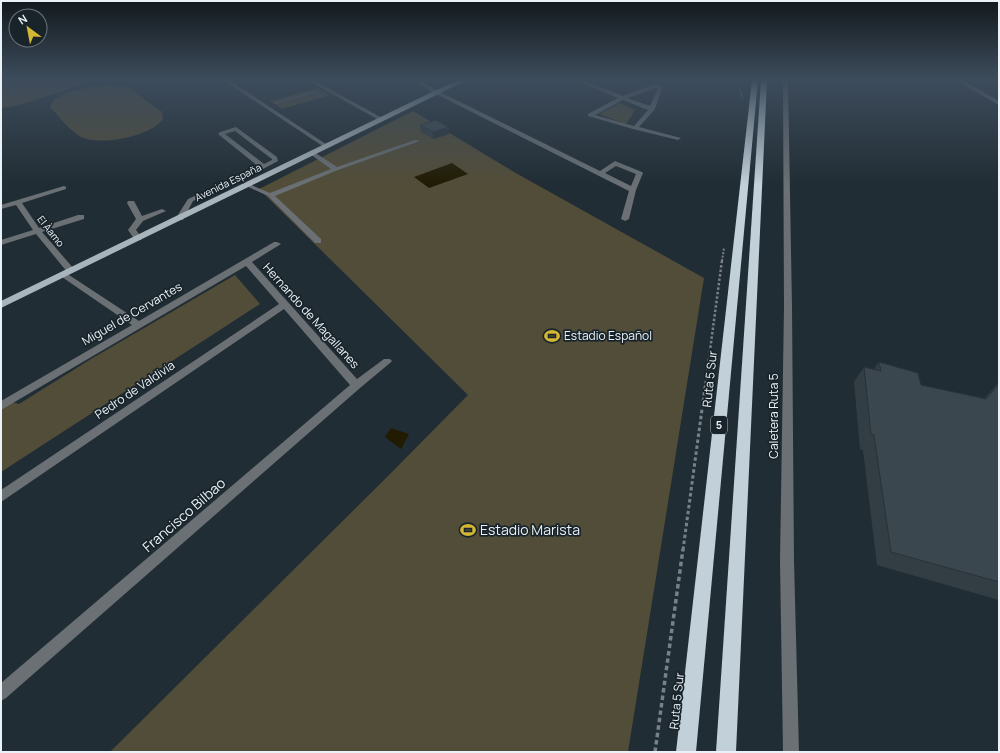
<svg xmlns="http://www.w3.org/2000/svg" width="1000" height="753" font-family="Manrope,sans-serif">
  <rect width="100%" height="100%" fill="#212d34"/>
  <!-- green -->
  <g fill="#524d38">
    <polygon points="1,80 97,80 16,106 1,108"/>
    <path d="M108 85 128 87 162 112 163 119C150 137 100 146 81 137 71 132 58 115 50 107 54 91 94 86 108 85Z"/>
    <polygon points="317,88 330,95 282,109 270,101"/>
    <polygon points="620,103 635,110 626,124 599,114"/>
    <polygon points="413,111 514,172 704,278 628,752 110,752 388,476 468,395 259,189"/>
    <polygon points="235,275 260,304 1,472 1,409 12,402 19,404 91,359"/>
  </g>
  <!-- water -->
  <g fill="#211b02">
    <polygon points="452,163 468,174 429,188 414,177"/>
    <polygon points="391,428 409,434 401,449 385,437"/>
  </g>
  <g fill="none" stroke-linecap="round" stroke-linejoin="round">
    <!-- path-far4 -->
    <g stroke="#778187" stroke-width="1.5" stroke-dasharray="1.5 1" stroke-linecap="butt">
      <polyline points="742,80 740,91 743,99"/>
      <polyline points="275,103 315,92"/>
    </g>
    <!-- path-far3 -->
    <polyline stroke="#778187" stroke-width="2" stroke-dasharray="2 1.5" stroke-linecap="butt" points="722,261 724,248"/>
    <!-- path-far2 -->
    <polyline stroke="#778187" stroke-width="2.5" stroke-dasharray="2.5 2" stroke-linecap="butt" points="705,388 722,260"/>
    <!-- path-far1 -->
    <polyline stroke="#778187" stroke-width="3" stroke-dasharray="3.5 2.5" stroke-linecap="butt" points="683,550 705,387"/>
    <!-- path -->
    <polyline stroke="#778187" stroke-width="3.5" stroke-dasharray="4.5 3" stroke-linecap="butt" points="655,752 683,549"/>
    <!-- minor -->
    <g fill="#6a7074" fill-rule="evenodd">
      <polygon points="223,80 229,80 329,146 324,147"/>
      <polygon points="307,80 313,80 384,119 379,120"/>
      <path d="M413 80H419L438 91 600 171 615 161 642 172 643 173 636 190 629 219 625 221 621 219 629 191 434 93ZM616 166 636 174 631 186 605 173Z"/>
      <path d="M575 80H581L623 96 656 84 663 86 655 109 639 127 681 138 678 140 633 129 588 116V114L618 98ZM656 88H658L650 106 627 98ZM623 100 648 110 634 126 595 115Z"/>
      <polygon points="783,80 788,80 792,307 794,561 799,752 783,752 780,561 784,307"/>
      <polygon points="956,80 962,80 999,101 999,105"/>
      <path d="M236 127 277 157 278 161 250 176 193 201 183 220H177L176 218 188 199 259 167 218 134 220 132ZM235 131 272 159V160L264 164 225 134Z"/>
      <polygon points="415,140 420,141 338,170 275,196 321,239 321,243 315,243 268,196 244,185 249,184 270,193 331,169 310,154 310,152 314,152 337,167"/>
      <polygon points="64,186 66,187 66,189 22,203 39,228 78,215 84,215 84,219 42,232 74,269 75,271 71,273 68,273 36,234 1,245 1,240 33,230 16,205 1,209 1,205"/>
      <polygon points="128,201 134,201 142,216 162,209 166,211 143,221 136,230 142,238 141,240 135,240 128,230 136,219 127,203"/>
      <polygon points="274,242 277,242 281,244 252,262 357,379 384,359 390,359 392,361 390,363 360,388 6,698 1,701 1,683 350,385 284,309 1,502 1,490 279,304 246,266 1,410 1,401 132,325 59,275 60,273 66,273 139,321"/>
    </g>
    <!-- major -->
    <polygon fill="#a8b5bd" fill-rule="evenodd" points="460,80 467,80 1,308 1,301 434,91"/>
    <!-- highway -->
    <g fill="#c1d0d9" fill-rule="evenodd">
      <polygon points="752,80 758,80 696,752 676,752"/>
      <polygon points="761,80 767,80 736,752 716,752"/>
    </g>
  </g>
  <!-- wall -->
  <g fill="#333d44">
    <polygon points="420,125 449,127 449,134 433,139 421,132"/>
    <polygon points="879,362 921,385 985,398 999,382 999,600 877,565 863,450 860,449 854,382 864,367 874,369"/>
  </g>
  <!-- shaded-wall -->
  <polygon fill="#293237" points="449,127 449,134 433,139 433,132"/>
  <!-- building -->
  <g fill="#3b474f" stroke="#293237">
    <polygon points="436,120 449,127 433,132 420,125"/>
    <polygon points="879,362 918,373 921,385 986,399 999,384 999,582 891,552 874,435 871,434 864,367 881,371"/>
  </g>
  <!-- sky -->
  <linearGradient id="sky" x2="0" y2="1"><stop stop-color="#12191d"/><stop offset="0.43" stop-color="#3d4c5c"/><stop offset="1" stop-color="#3d4c5c" stop-opacity="0"/></linearGradient>
  <rect width="1000" height="185" fill="url(#sky)"/>
  <!-- icons -->
  <defs>
    <symbol id="stadium-bare" viewBox="-9 -9 18 18"><path d="M0-5a6.5 5 0 1 0 0 10a6.5 5 0 1 0 0-10ZM-3.5-1.8h7v3.6h-7Z" fill="#d4b635" stroke="#18232a" stroke-width="2.5" paint-order="stroke"/></symbol>
  </defs>
  <g fill-rule="evenodd">
    <use href="#stadium-bare" x="541" y="325" width="22" height="22"/>
    <use href="#stadium-bare" x="457" y="519" width="22" height="22"/>
  </g>
  <g text-anchor="middle" stroke-width="3.5" stroke-linejoin="round" paint-order="stroke">
    <!-- far-street labels -->
    <g font-size="10" fill="#eaf2f7" stroke="#18232a">
      <text transform="translate(228 182) rotate(-26)" y="4">Avenida España</text>
      <text transform="translate(51 231) rotate(52)" y="4">El Àamo</text>
    </g>
    <!-- shield labels -->
    <rect fill="#18232a" stroke="#abb4ba" stroke-width="1" x="711" y="416" width="16" height="18" rx="3"/>
    <g font-size="11" font-weight="bold" fill="#eaf2f7">
      <text x="719" y="429">5</text>
    </g>
    <!-- street labels -->
    <g font-size="12" fill="#eaf2f7" stroke="#18232a">
      <text transform="translate(132 314) rotate(-30)" y="4">Miguel de Cervantes</text>
      <text transform="translate(311 316) rotate(48)" y="4">Hernando de Magallanes</text>
      <text transform="translate(710 379) rotate(-84)" y="4">Ruta 5 Sur</text>
      <text transform="translate(135 390) rotate(-34)" y="4">Pedro de Valdivia</text>
      <text transform="translate(774 416) rotate(-90)" y="4">Caletera Ruta 5</text>
      <text transform="translate(677 701) rotate(-84)" y="4">Ruta 5 Sur</text>
    </g>
    <!-- poi labels -->
    <g font-size="12" fill="#eaf2f7" stroke="#18232a" text-anchor="start">
      <text x="564" y="340">Estadio Español</text>
    </g>
    <!-- near-street labels -->
    <g font-size="14" fill="#eaf2f7" stroke="#18232a">
      <text transform="translate(184 515) rotate(-41)" y="5">Francisco Bilbao</text>
    </g>
    <!-- near-poi labels -->
    <g font-size="14" fill="#eaf2f7" stroke="#18232a" text-anchor="start">
      <text x="480" y="535">Estadio Marista</text>
    </g>
  </g>
  <!-- border -->
  <rect width="1000" height="753" fill="none" stroke="#eaf2f7" stroke-width="4"/>
  <!-- north arrow -->
  <g transform="translate(28 28) rotate(328)"><circle r="19" fill="#18232a" stroke="#6c767c"/>
  <path d="M0-3L7 15L0 10L-7 15Z" fill="#d4b635"/>
  <text y="-6" font-size="11" font-weight="bold" text-anchor="middle" fill="#eaf2f7">N</text>
  </g>
</svg>
